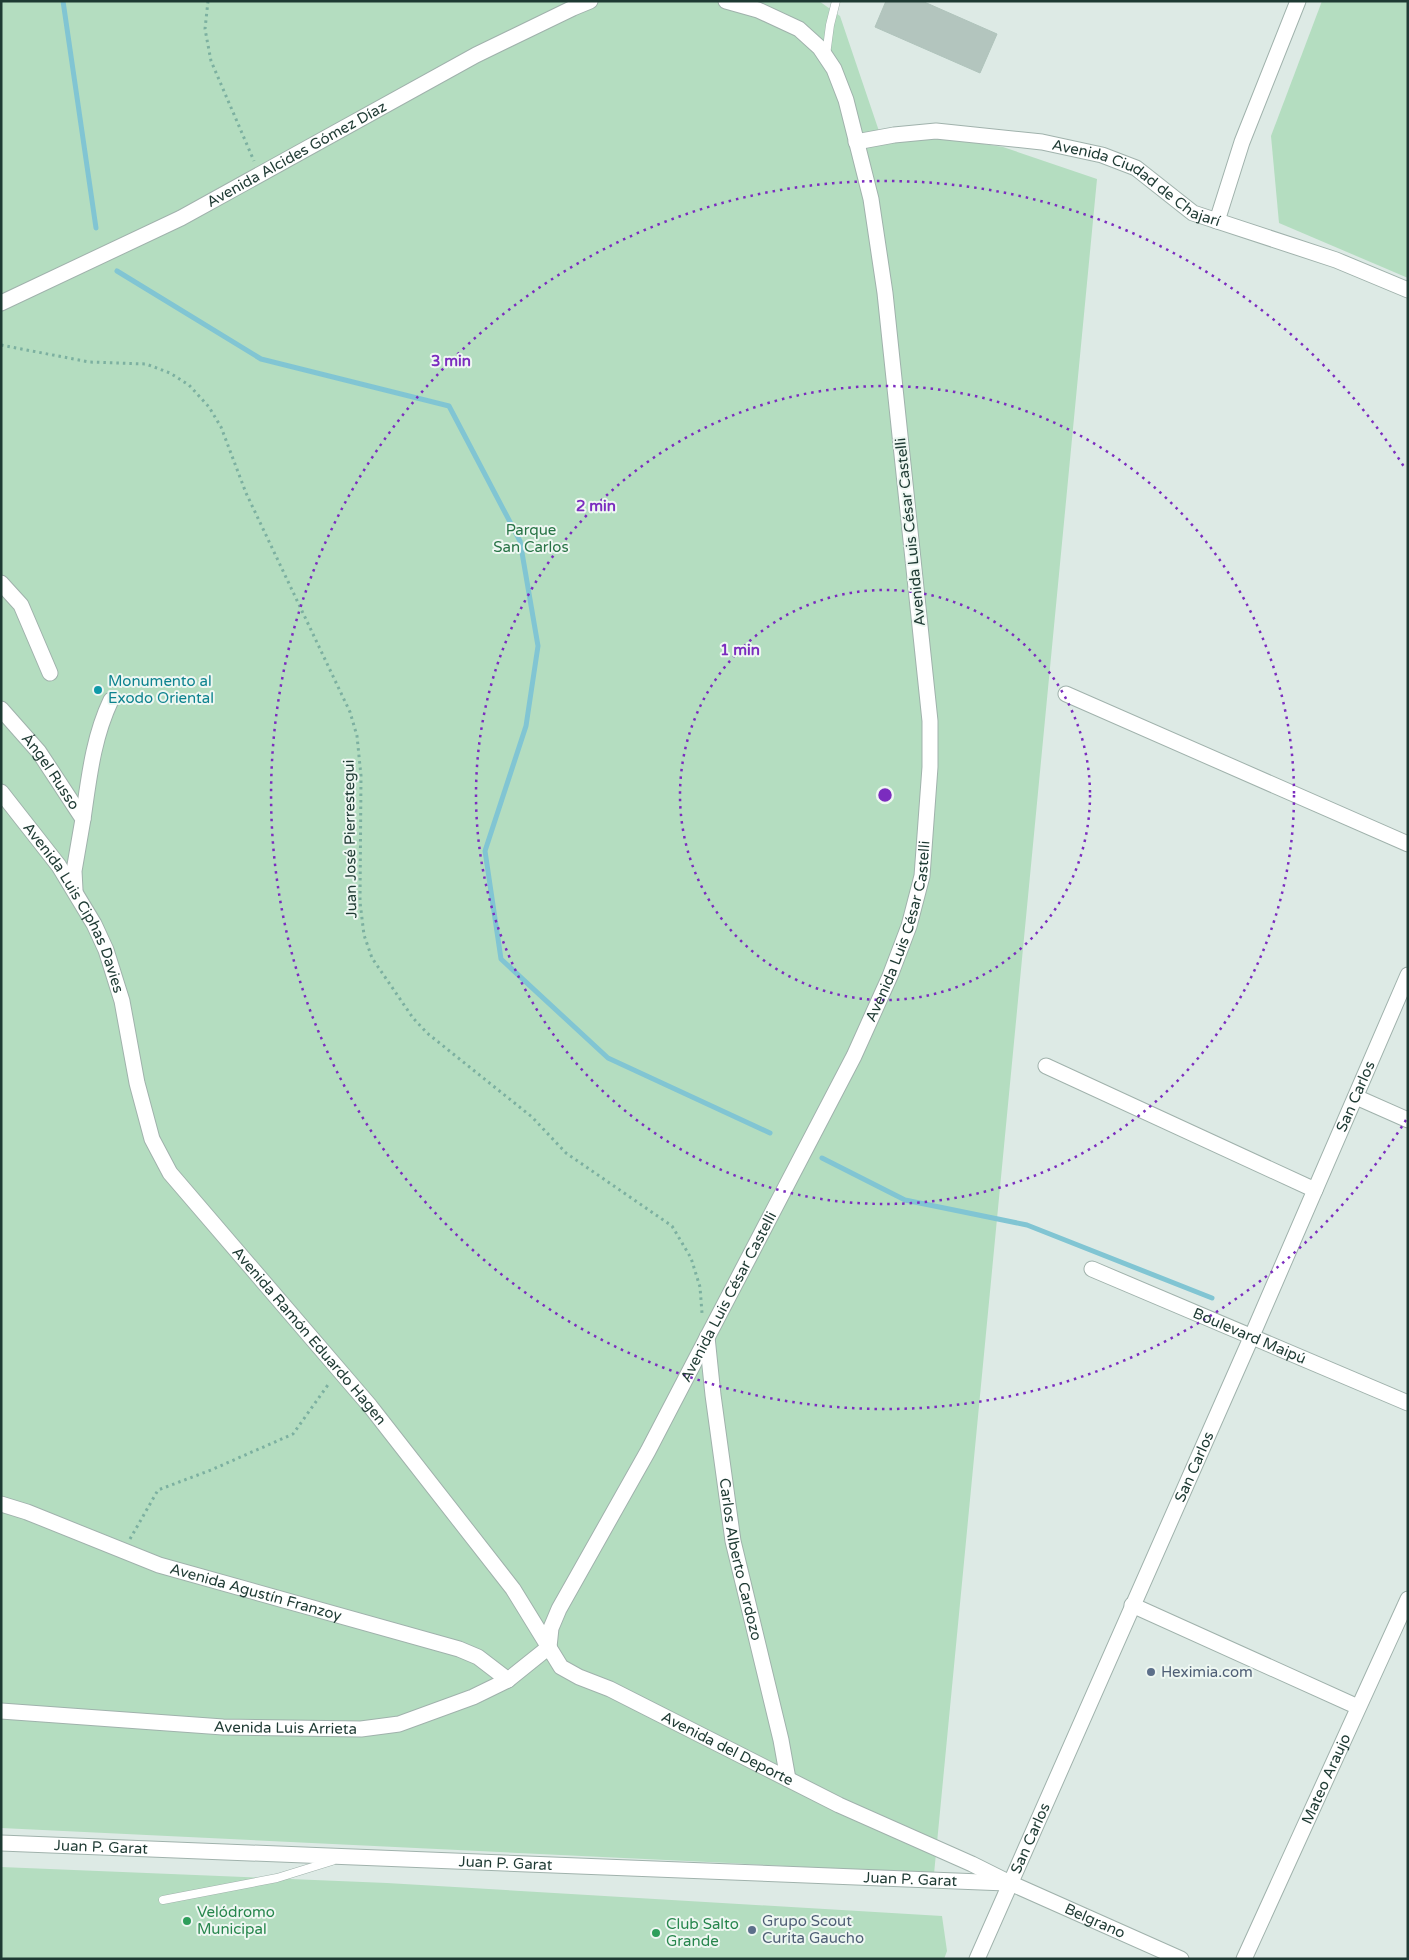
<svg xmlns="http://www.w3.org/2000/svg" width="1409" height="1960" font-family="'Varela Round',sans-serif">
  <rect width="100%" height="100%" fill="#ddeae5"/>
  <!-- green -->
  <g fill="#b4ddc0">
    <polygon points="1,1 819,1 840,16 882,140 944,138 1003,147 1097,179 934,1874 729,1863 1,1828"/>
    <polygon points="1322,1 1408,1 1408,278 1279,223 1271,136"/>
    <polygon points="1,1867 387,1883 942,1916 947,1951 944,1959 1,1959"/>
  </g>
  <g fill="none" stroke-linecap="round" stroke-linejoin="round">
    <!-- stream -->
    <g stroke="#81c5d3" stroke-width="5">
      <polyline points="63,1 96,228"/>
      <polyline points="117,271 261,359 449,406 520,541 538,646 526,726 485,851 501,959 608,1058 770,1133"/>
      <polyline points="822,1158 905,1200 1027,1225 1212,1298"/>
    </g>
  </g>
  <!-- building -->
  <polygon fill="#b3c5be" stroke="#b0c4bc" points="886,1 922,1 997,34 980,73 875,27"/>
  <g fill="none" stroke-linecap="round" stroke-linejoin="round">
    <defs>
      <g id="service">
        <polyline points="826,55 830,25 836,1"/>
        <polyline points="163,1900 277,1878 332,1861"/>
      </g>
      <g id="minor">
        <path id="s1" d="M856 142 894 135 936 131 1042 142 1102 155 1136 168 1193 213 1336 260 1408 290"/>
        <polyline points="1217,221 1242,142 1298,1"/>
        <path id="s2" d="M1 303 181 218 476 55 573 8 590 1"/>
        <polyline points="1,583 21,605 50,673"/>
        <polyline points="1066,694 1408,844"/>
        <path id="s3" d="M1 709 39 752 83 819 74 871 75 890"/>
        <path id="s4" d="M1 792 59 866 94 924 106 950 122 1001 137 1083 152 1139 170 1173 370 1406 513 1589 561 1667 579 1677 610 1689 839 1805 972 1864 1010 1883 1181 1959"/>
        <path d="M83 819C89 778 93 738 111 700"/>
        <polyline points="1046,1066 1315,1190"/>
        <polyline points="1356,1097 1408,1120"/>
        <path id="s5" d="M1092 1269 1408 1403"/>
        <path id="s6" d="M707 1337 713 1395 733 1541 781 1740 788 1779"/>
        <path id="s7" d="M1 1504 27 1512 159 1565 459 1649 478 1657 508 1680"/>
        <polyline points="1132,1605 1358,1707"/>
        <path id="s8" d="M549 1647 551 1628 559 1609 648 1451 698 1355 854 1056 890 976 909 926 922 876 930 767V721L885 293 871 199 846 100 834 69 820 48 799 29 758 10 726 1"/>
        <path id="s9" d="M1 1711 223 1727 361 1729 399 1724 473 1697 508 1680 549 1647"/>
        <path id="s10" d="M1 1843 1006 1883"/>
        <path id="s11" d="M977 1959 1251 1338 1408 975"/>
        <path id="s12" d="M1244 1959 1408 1599"/>
      </g>
    </defs>
    <!-- service casing -->
    <use href="#service" stroke="#a0b2ac" stroke-width="9"/>
    <!-- minor casing -->
    <use href="#minor" stroke="#a0b2ac" stroke-width="17"/>
    <!-- path -->
    <g stroke="#7cb0a0" stroke-width="3" stroke-dasharray="2.5 4" stroke-linecap="butt">
      <polyline points="208,1 205,29 211,61 254,161"/>
      <polyline points="1,345 89,362 146,364 170,373 189,385 209,407 221,427 246,493 350,712 357,736 361,776 360,902 364,935 372,958 413,1018 427,1033 532,1117 566,1153 672,1226 691,1258 700,1287 702,1313"/>
      <polyline points="130,1539 158,1490 211,1470 293,1434 330,1382"/>
    </g>
    <!-- service -->
    <use href="#service" stroke="#fff" stroke-width="8"/>
    <!-- minor -->
    <use href="#minor" stroke="#fff" stroke-width="15"/>
  </g>
  <!-- distance rings -->
  <g fill="none" stroke="#7b2cbf" stroke-width="2.5" stroke-dasharray="2.5 5">
    <circle cx="885" cy="795" r="205"/>
    <circle cx="885" cy="795" r="409"/>
    <path d="M1406 1120A614 614 0 1 1 1406 470"/>
  </g>
  <!-- markers -->
  <circle fill="#0f9aa8" stroke="#eef7f2" stroke-width="2" cx="98" cy="690" r="5"/>
  <g fill="#5c6f8a" stroke="#eef7f2" stroke-width="2">
    <circle cx="1151" cy="1672" r="5"/>
    <circle cx="752" cy="1930" r="5"/>
  </g>
  <g fill="#2e9e5b" stroke="#eef7f2" stroke-width="2">
    <circle cx="187" cy="1921" r="5"/>
    <circle cx="656" cy="1933" r="5"/>
  </g>
  <g text-anchor="middle" stroke-width="4" stroke-linejoin="round" paint-order="stroke">
    <!-- street labels -->
    <g font-size="15" fill="#1e3a33" stroke="#eef7f2">
      <text dy="5" stroke="none"><textPath href="#s2" startOffset="331">Avenida Alcides Gómez Díaz</textPath></text>
      <text dy="5" stroke="none"><textPath href="#s1" startOffset="292">Avenida Ciudad de Chajarí</textPath></text>
      <text transform="translate(910 532) rotate(-96)" y="5">Avenida Luis César Castelli</text>
      <text dy="5" stroke="none"><textPath href="#s3" startOffset="80">Ángel Russo</textPath></text>
      <text transform="translate(350 839) rotate(-91)" y="5">Juan José Pierrestegui</text>
      <text dy="5" stroke="none"><textPath href="#s4" startOffset="138">Avenida Luis Ciphas Davies</textPath></text>
      <text dy="5" stroke="none"><textPath href="#s8" startOffset="800">Avenida Luis César Castelli</textPath></text>
      <text dy="5" stroke="none"><textPath href="#s11" startOffset="942">San Carlos</textPath></text>
      <text dy="5" stroke="none"><textPath href="#s8" startOffset="395">Avenida Luis César Castelli</textPath></text>
      <text dy="5" stroke="none"><textPath href="#s4" startOffset="638">Avenida Ramón Eduardo Hagen</textPath></text>
      <text dy="5" stroke="none"><textPath href="#s5" startOffset="171">Boulevard Maipú</textPath></text>
      <text dy="5" stroke="none"><textPath href="#s11" startOffset="538">San Carlos</textPath></text>
      <text dy="5" stroke="none"><textPath href="#s6" startOffset="225">Carlos Alberto Cardozo</textPath></text>
      <text dy="5" stroke="none"><textPath href="#s7" startOffset="270">Avenida Agustín Franzoy</textPath></text>
      <text dy="5" stroke="none"><textPath href="#s9" startOffset="285">Avenida Luis Arrieta</textPath></text>
      <text dy="5" stroke="none"><textPath href="#s4" startOffset="1240">Avenida del Deporte</textPath></text>
      <text dy="5" stroke="none"><textPath href="#s12" startOffset="198">Mateo Araujo</textPath></text>
      <text dy="5" stroke="none"><textPath href="#s11" startOffset="132">San Carlos</textPath></text>
      <text dy="5" stroke="none"><textPath href="#s10" startOffset="100">Juan P. Garat</textPath></text>
      <text dy="5" stroke="none"><textPath href="#s10" startOffset="505">Juan P. Garat</textPath></text>
      <text dy="5" stroke="none"><textPath href="#s10" startOffset="910">Juan P. Garat</textPath></text>
      <text dy="5" stroke="none"><textPath href="#s4" startOffset="1646">Belgrano</textPath></text>
    </g>
    <!-- park labels -->
    <g font-size="15" fill="#277345" stroke="#eef7f2">
      <text x="531" y="535">Parque<tspan x="531" dy="17">San Carlos</tspan></text>
    </g>
    <!-- culture labels -->
    <g font-size="15" fill="#0d838f" stroke="#eef7f2" text-anchor="start">
      <text x="108" y="686">Monumento al<tspan x="108" dy="17">Exodo Oriental</tspan></text>
    </g>
    <!-- service labels -->
    <g font-size="15" fill="#4e5e75" stroke="#eef7f2" text-anchor="start">
      <text x="1161" y="1677">Heximia.com</text>
      <text x="762" y="1926">Grupo Scout<tspan x="762" dy="17">Curita Gaucho</tspan></text>
    </g>
    <!-- leisure labels -->
    <g font-size="15" fill="#27864d" stroke="#eef7f2" text-anchor="start">
      <text x="197" y="1917">Velódromo<tspan x="197" dy="17">Municipal</tspan></text>
      <text x="666" y="1929">Club Salto<tspan x="666" dy="17">Grande</tspan></text>
    </g>
  </g>
  <circle cx="885" cy="795" r="8" fill="#7b2cbf" stroke="#eef7f2" stroke-width="2.5"/>
  <g font-size="15" text-anchor="middle" font-weight="bold" fill="#7b2cbf" stroke="#eef7f2" stroke-width="4" stroke-linejoin="round" paint-order="stroke">
    <text x="451" y="366">3 min</text>
    <text x="596" y="511">2 min</text>
    <text x="740" y="655">1 min</text>
  </g>
  <!-- border -->
  <rect width="1409" height="1960" fill="none" stroke="#1e3a33" stroke-width="5"/>
</svg>
